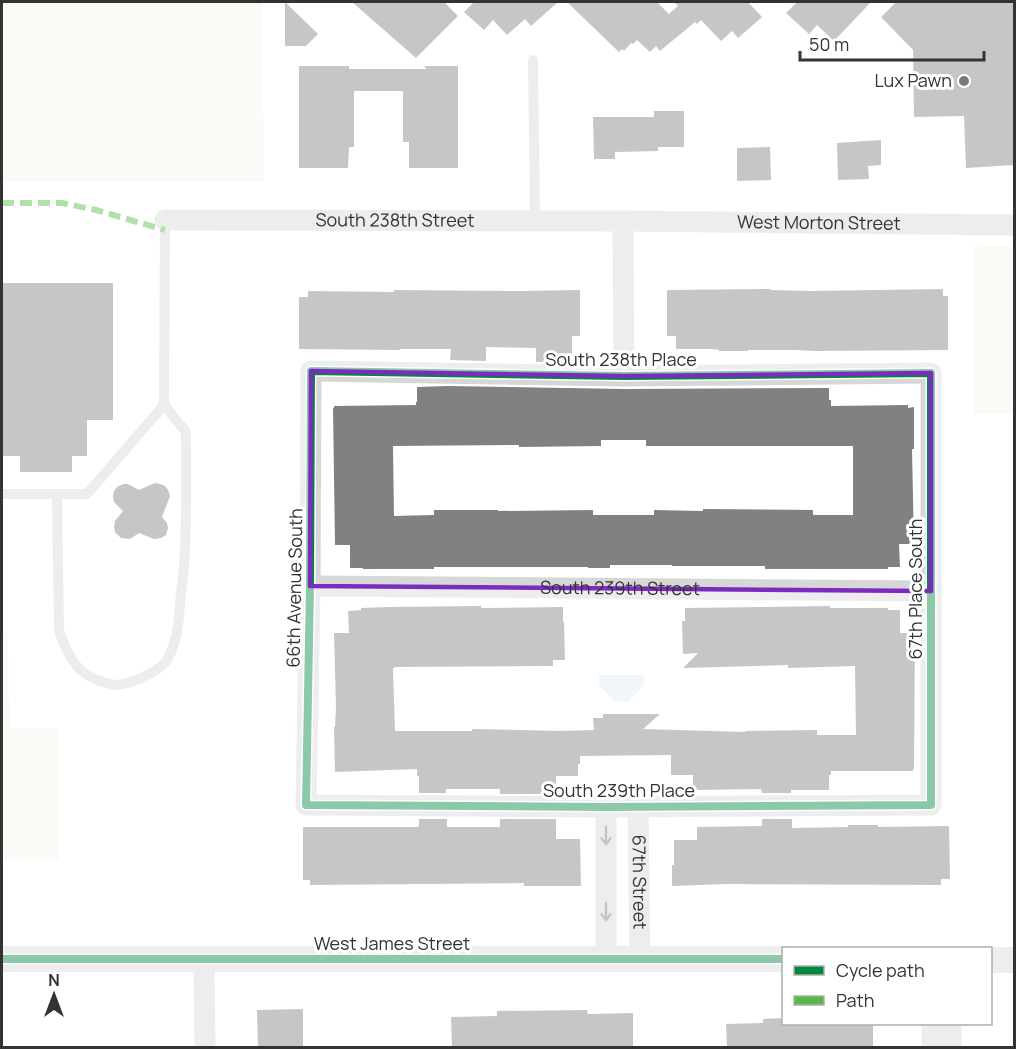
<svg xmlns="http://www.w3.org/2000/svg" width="1016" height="1049" font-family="Manrope,sans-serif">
  <rect width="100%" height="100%" fill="#fff"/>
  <!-- green -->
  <g fill="#f1f5ed">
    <polygon points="2,2 262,2 264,182 2,182"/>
    <polygon points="974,245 1014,247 1014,414 974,414"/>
    <polygon points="2,633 8,633 9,728 58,728 59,859 2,859"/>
  </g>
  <!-- water -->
  <polygon fill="#ddebf3" points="599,675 644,675 644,685 628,702 614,701 599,685"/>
  <!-- building -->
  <g fill="#818181" fill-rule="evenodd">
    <polygon points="285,2 318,34 306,46 285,46"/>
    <polygon points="352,2 444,2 458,16 416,58"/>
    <polygon points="474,2 558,2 531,26 525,19 507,35 493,20 484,30 464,12"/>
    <polygon points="567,2 657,2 669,14 678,6 674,2 748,2 762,17 738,38 732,31 721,41 701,20 697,24 695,22 660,51 656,46 650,52 637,40 633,44 631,43 624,51 622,49 619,52"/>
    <polygon points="797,2 871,2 834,41 817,25 809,34 786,13"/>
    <polygon points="896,2 1014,2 1014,165 966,168 964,116 914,117 913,50 881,17"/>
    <polygon points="299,66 349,66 349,69 427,69 424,66 458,66 458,168 409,168 409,142 403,142 403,91 354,91 354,147 349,147 348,168 299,168"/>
    <polygon points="654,111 684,111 684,147 658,147 658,151 615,152 615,159 594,159 593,117 654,117"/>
    <polygon points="881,140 881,165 868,166 869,179 838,180 837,143"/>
    <polygon points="770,147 771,180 737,181 737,148"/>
    <polygon points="2,283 113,283 113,420 87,420 87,456 72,456 72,472 20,472 20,456 2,456"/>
    <polygon points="770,289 770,290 811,291 943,289 943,296 948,296 948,350 813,351 797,350 748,350 748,351 719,351 719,350 712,349 676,349 676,336 667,336 667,290"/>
    <polygon points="394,290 521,291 580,290 580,336 572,336 572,362 536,362 536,348 486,347 486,361 450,360 451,349 400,349 400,350 299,349 299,297 308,297 308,291 394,292"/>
    <path d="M448 386 624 389 829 388V400H831V406L908 405V408L914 407V449H912L914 544H899L900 567H888V569H765V566H672V565H610V568H588V567H434V569H363V568H350V545H335L333 408H334V406L416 405V402H417V387ZM601 440H646V446H853V515H813V510L703 509V511L654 510V515H593V510L498 511V510H434V515L394 516 393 446 519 445V447L601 446Z"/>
    <polygon points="155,483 160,484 165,486 168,490 170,496 162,517 167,523 168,528 166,535 161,538 154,539 139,533 130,539 121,538 115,532 114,527 115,521 123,511 114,502 113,496 114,491 117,487 123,484 128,484 139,490"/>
    <polygon points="481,606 481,608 563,607 563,622 564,622 565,660 553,660 553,666 395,667 395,668 393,668 395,731 472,731 472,729 559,731 594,730 593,718 603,718 603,714 660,714 643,729 745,732 745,731 817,730 817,735 856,735 855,666 788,668 788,665 683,668 698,653 683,654 682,621 685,621 685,608 830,606 830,608 888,608 888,610 900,610 900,633 915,633 914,769 913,769 913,771 831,771 831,775 829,775 829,790 791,790 791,793 762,793 761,789 693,790 693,775 671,775 671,755 580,756 580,764 578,764 578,776 556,776 556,794 500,794 500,789 446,789 446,793 419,793 419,776 417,776 417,769 335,772 334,727 335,727 336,707 334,633 349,633 348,611 361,610 361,608 389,607"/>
    <polygon points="419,819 447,819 447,827 500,827 500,819 556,819 556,839 580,839 581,886 524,886 524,883 310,885 310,880 303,880 303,827 417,827 419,826"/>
    <polygon points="762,819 792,819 792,828 848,827 848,825 878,825 878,827 949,826 950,879 941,879 941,885 727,884 672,886 672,865 674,865 674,840 697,840 697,827 762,826"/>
    <polygon points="303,1009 303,1047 258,1047 257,1010"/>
    <polygon points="587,1010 588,1014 633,1013 633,1047 452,1047 451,1017 497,1016 497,1011"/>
    <polygon points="783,1018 783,1023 873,1023 873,1047 727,1047 726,1024 763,1023 763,1019"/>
  </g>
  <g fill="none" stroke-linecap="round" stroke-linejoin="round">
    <!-- service -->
    <g stroke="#d7d7d7" stroke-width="10">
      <polyline points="533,60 535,221"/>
      <polyline points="2,494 87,494 164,405 165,220"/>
      <path d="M57 494 59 631C70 660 77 676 110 684 125 688 159 672 167 660 179 640 179 614 181 593 183 577 185 562 185 547 187 509 186 470 186 432L164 405"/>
    </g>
    <!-- minor -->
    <g stroke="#d7d7d7" stroke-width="21">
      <path id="s1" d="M165 220 623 221 1014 225"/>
      <polyline points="623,221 624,376"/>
      <polygon points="311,371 624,376 931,373 931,805 606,807 306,805 310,586"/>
      <path id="s2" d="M310 586 931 591"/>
      <polyline points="606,807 606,958"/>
      <path id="s3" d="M638 807 640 958"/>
      <polyline points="204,960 205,1048"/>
      <polyline points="932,1024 932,1048"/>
      <polyline points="951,1024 951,1048"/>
    </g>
    <!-- tertiary -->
    <g stroke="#d7d7d7" stroke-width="26">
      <path d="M2 959C262 961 523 958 784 959"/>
      <polyline points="990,960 1014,960"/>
    </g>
    <!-- quiet -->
    <polyline stroke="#58b947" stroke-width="6" stroke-dasharray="12 6" stroke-linecap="butt" points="2,203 62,203 96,210 165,230"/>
    <defs>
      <g id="cycleway">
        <polygon points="311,371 624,376 931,373 931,805 606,807 306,805 310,586"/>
        <path d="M2 959C262 961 523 958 784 959"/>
      </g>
    </defs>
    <!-- cycleway casing -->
    <use href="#cycleway" stroke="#fff" stroke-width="11"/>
    <!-- cycleway -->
    <use href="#cycleway" stroke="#00873e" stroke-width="8"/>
  </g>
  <!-- one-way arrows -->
  <defs><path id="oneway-shaft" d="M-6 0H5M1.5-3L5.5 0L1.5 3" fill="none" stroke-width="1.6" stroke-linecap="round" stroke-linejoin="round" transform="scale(1.5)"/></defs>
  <g stroke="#7d7d7d">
    <use href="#oneway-shaft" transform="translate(606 836) rotate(90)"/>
    <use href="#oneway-shaft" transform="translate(606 912) rotate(90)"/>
  </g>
  <!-- marked area -->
  <path d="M0 0H1016V1049H0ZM311 371 624 376 931 373V591L310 586Z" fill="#fff" fill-opacity=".55" fill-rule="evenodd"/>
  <path fill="none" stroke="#7b2cbf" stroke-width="4.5" stroke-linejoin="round" d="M311 371 624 376 931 373V591L310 586Z"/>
  <!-- markers -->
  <circle fill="#7a7a7a" stroke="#fff" stroke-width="2" cx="964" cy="81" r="6"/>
  <g text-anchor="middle" stroke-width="6" stroke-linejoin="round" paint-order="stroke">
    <!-- poi labels -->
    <g font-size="18" fill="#333" stroke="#fff" text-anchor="end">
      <text x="952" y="87">Lux Pawn</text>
    </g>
    <!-- street labels -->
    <g font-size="18" fill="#333" stroke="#fff">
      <text dy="6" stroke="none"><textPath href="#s1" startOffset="230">South 238th Street</textPath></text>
      <text dy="6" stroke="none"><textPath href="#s1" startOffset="654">West Morton Street</textPath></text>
      <text x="621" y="366">South 238th Place</text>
      <text transform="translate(295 588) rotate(-89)" y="6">66th Avenue South</text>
      <text dy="6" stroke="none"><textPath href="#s2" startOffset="310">South 239th Street</textPath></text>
      <text transform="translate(916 589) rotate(-90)" y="6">67th Place South</text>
      <text x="619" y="797">South 239th Place</text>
      <text dy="6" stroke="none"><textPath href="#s3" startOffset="75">67th Street</textPath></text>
      <text x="392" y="950">West James Street</text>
    </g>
  </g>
  <!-- border -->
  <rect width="1016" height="1049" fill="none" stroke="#333333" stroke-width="6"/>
  <!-- legend -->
  <rect x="782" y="947" width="210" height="78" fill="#ffffff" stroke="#adadad" stroke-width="1.5"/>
  <rect x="794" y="966" width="30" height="9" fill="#00873e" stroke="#adadad" stroke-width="1.5"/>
  <text x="836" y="977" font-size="18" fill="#333333">Cycle path</text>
  <rect x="794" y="996" width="30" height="9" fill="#58b947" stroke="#adadad" stroke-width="1.5"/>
  <text x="836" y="1007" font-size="18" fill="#333333">Path</text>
  <!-- north arrow -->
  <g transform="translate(54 995)" stroke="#ffffff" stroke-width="4.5" paint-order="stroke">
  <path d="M0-4.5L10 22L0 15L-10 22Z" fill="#333333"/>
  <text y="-9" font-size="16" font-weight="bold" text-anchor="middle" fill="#333333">N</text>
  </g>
  <!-- scale -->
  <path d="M800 51v9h184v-9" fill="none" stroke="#333333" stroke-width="3"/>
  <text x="809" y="51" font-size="18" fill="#333333" stroke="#ffffff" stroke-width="4.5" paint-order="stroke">50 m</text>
</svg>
